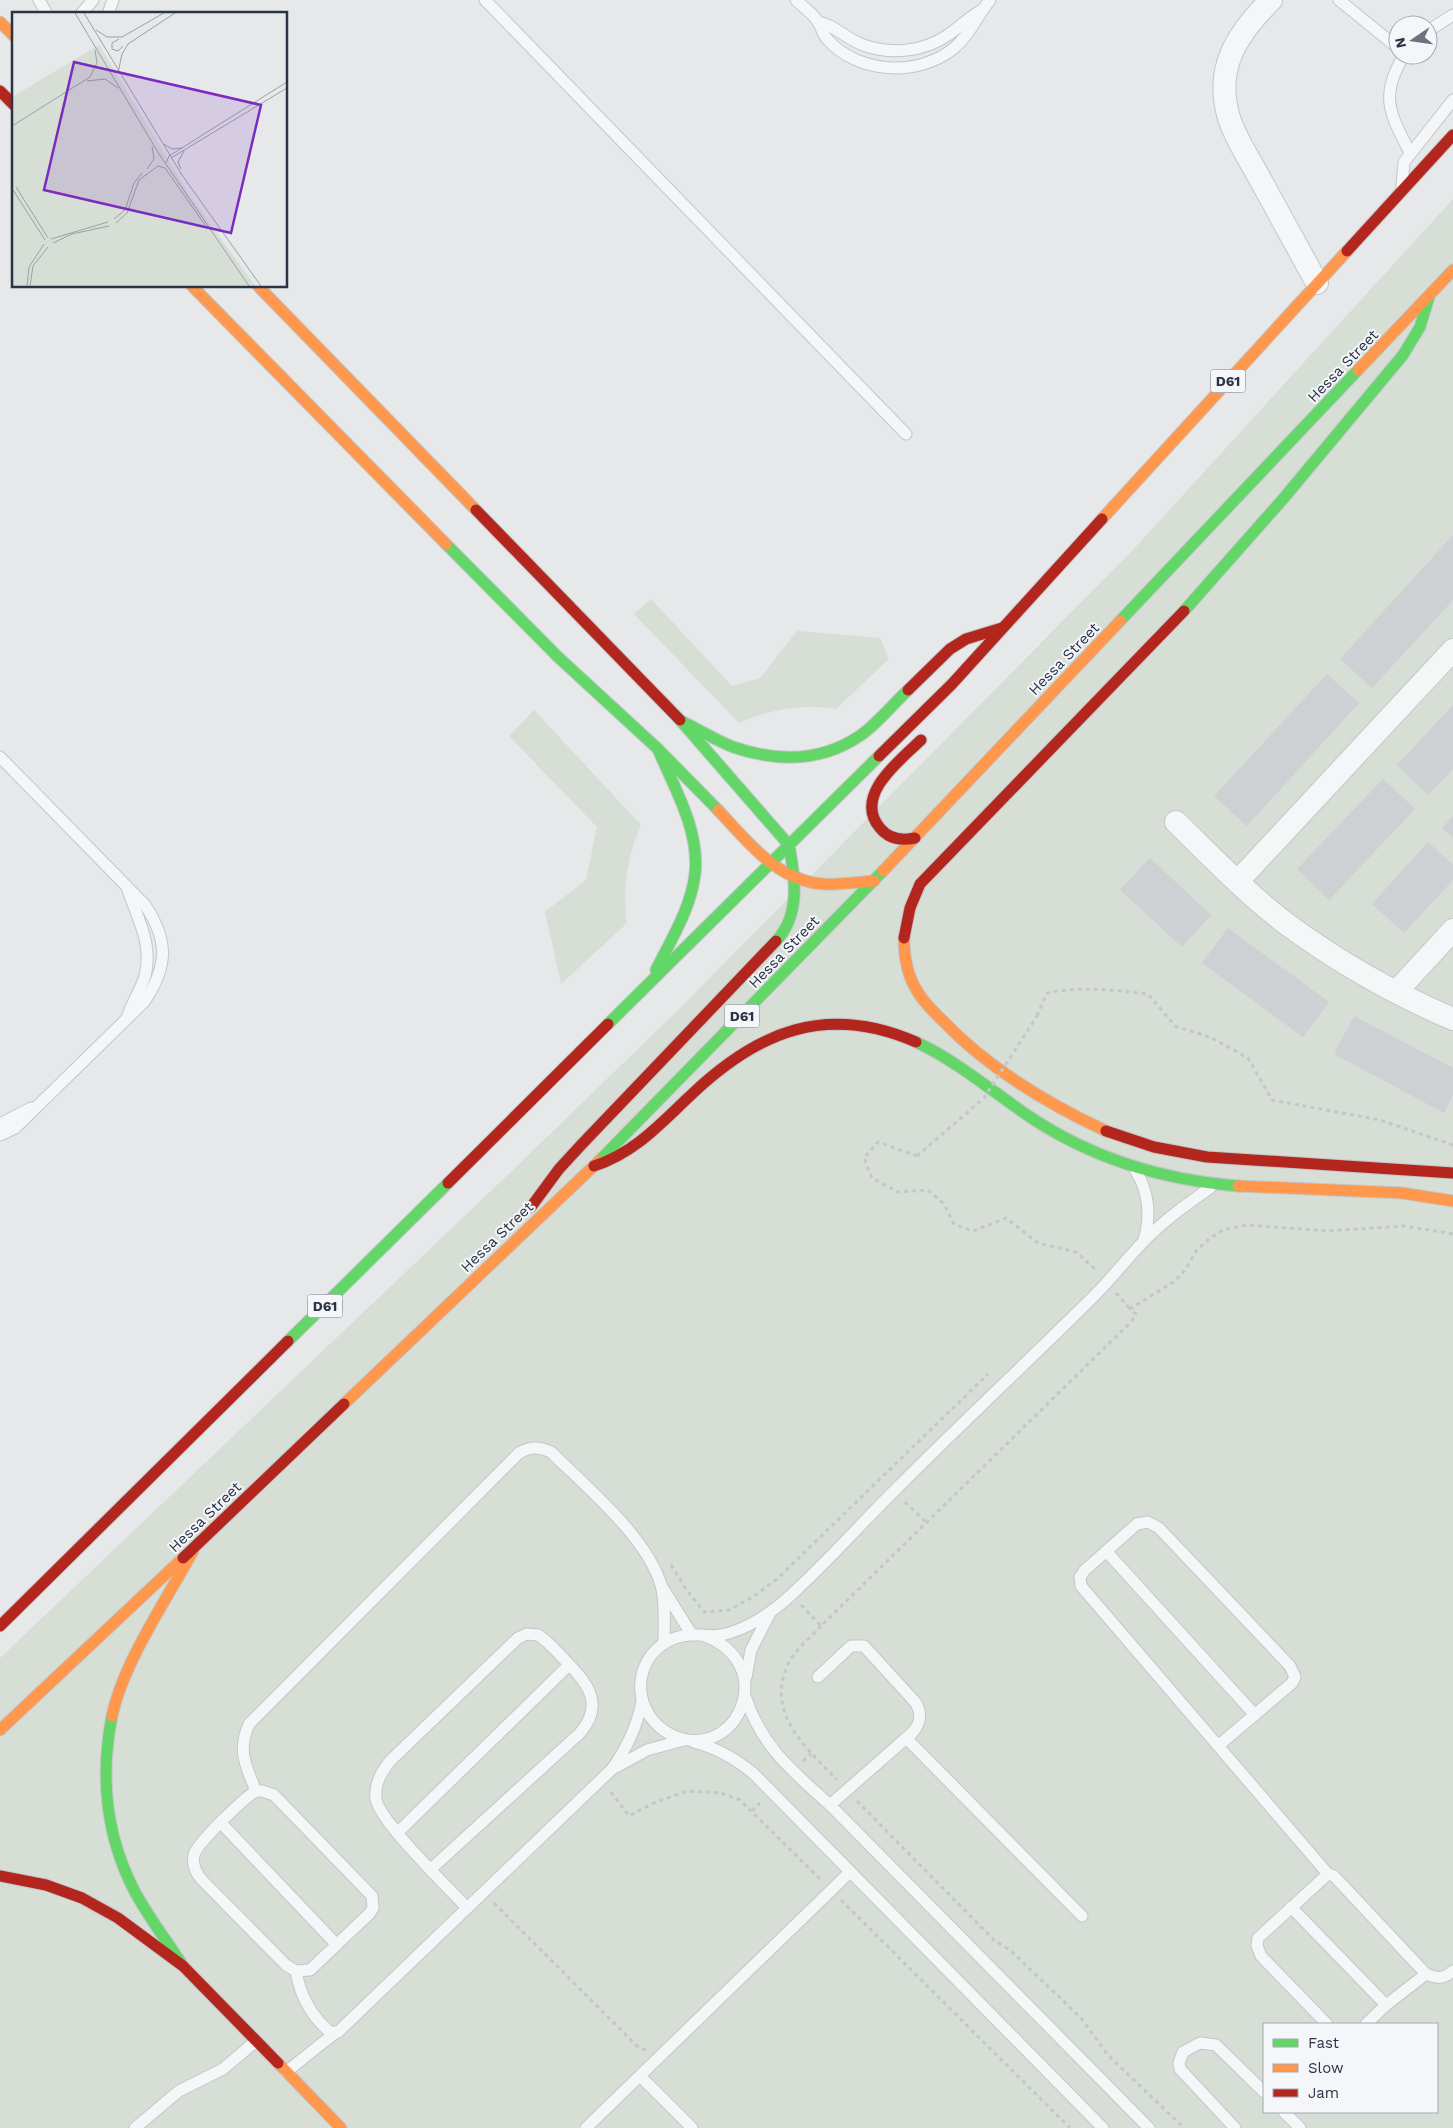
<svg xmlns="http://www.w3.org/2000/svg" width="1453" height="2128" font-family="'Work Sans',sans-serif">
  <rect width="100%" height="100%" fill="#e6e8ea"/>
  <!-- green -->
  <g fill="#d6ded6" fill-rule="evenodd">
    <path d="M1453 199V2128H0V1658L514 1169 680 1008 1131 552ZM1264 2024H1437V2112H1264Z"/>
    <path d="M651 599 732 686 760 678 797 631 880 638 889 659 836 709C801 704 771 709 739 723L634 614Z"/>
    <path d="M534 710 641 825C627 858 622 888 627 923L561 984 545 912 586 880 597 827 509 736Z"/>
  </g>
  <!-- building -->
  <g fill="#ced0d3">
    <polygon points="1453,535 1453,600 1372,688 1340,659"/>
    <polygon points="1327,674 1359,703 1247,826 1214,796"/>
    <polygon points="1453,705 1453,769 1428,795 1397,765"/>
    <polygon points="1383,779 1415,809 1329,900 1297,869"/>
    <polygon points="1453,816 1453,838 1442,828"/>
    <polygon points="1428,842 1453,865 1453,880 1404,933 1372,904"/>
    <polygon points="1150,858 1211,915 1182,947 1120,890"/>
    <polygon points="1228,928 1329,1002 1303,1037 1202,963"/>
    <polygon points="1354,1016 1453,1068 1453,1095 1444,1113 1334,1054"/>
  </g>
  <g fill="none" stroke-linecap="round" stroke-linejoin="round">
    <defs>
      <g id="lane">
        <polyline points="39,0 47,14"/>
        <polyline points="485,0 906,434"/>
        <path d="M796 0C803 7 814 14 818 22 822 27 822 34 827 39 858 74 917 77 953 49 970 35 977 16 990 0"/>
        <polyline points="1339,0 1398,48"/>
        <polyline points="81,14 93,0"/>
        <polyline points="108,14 113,0"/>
        <path d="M818 22C835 25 846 39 863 45 891 55 923 52 948 35 960 27 969 17 982 10"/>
        <polyline points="1428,31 1453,15"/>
        <path d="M1404 55C1379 97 1390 113 1410 153"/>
        <polyline points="1402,186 1404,162 1453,100"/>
        <path d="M0 757 145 905C169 941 168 967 144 1002L15 1128 0 1135"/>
        <path d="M128 1015C133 1001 141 989 145 976 153 944 138 920 128 890"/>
        <polyline points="0,1124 31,1108"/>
        <path d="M1136 1171C1149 1193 1151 1216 1144 1240"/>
        <polyline points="1106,1551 1255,1715"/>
        <polyline points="662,1587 692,1635"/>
        <path d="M705 1636C776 1663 742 1753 683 1739 649 1731 629 1692 648 1660 657 1645 673 1636 690 1635 700 1634 710 1637 721 1635 746 1630 772 1613 791 1595 827 1562 860 1525 895 1490 958 1427 1024 1365 1088 1302 1108 1283 1124 1262 1143 1242 1163 1221 1187 1204 1210 1188"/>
        <polyline points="746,1677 751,1650 770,1613"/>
        <path d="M818 1677 851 1646H864L916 1703C922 1714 921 1723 912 1733L830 1805"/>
        <path d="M745 1696C762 1747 791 1770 830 1805L1149 2128"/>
        <polyline points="906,1738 1082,1916"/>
        <path d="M694 1742C717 1748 736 1759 754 1774L1103 2128"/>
        <polyline points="1218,1746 1292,1683 1295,1677 1290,1666 1159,1528 1148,1522 1137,1524 1085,1570 1080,1577 1081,1586 1328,1874"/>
        <polyline points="616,1767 647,1750 684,1740"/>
        <path d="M256 1791C246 1766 237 1751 249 1724L519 1453C531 1446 539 1447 551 1452 586 1487 647 1537 661 1585 666 1603 664 1625 664 1643"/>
        <path d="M256 1791H262L274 1795 372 1896 373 1908 370 1913 310 1970 296 1971 286 1965 202 1880C196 1873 192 1864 194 1855 197 1843 245 1797 256 1791Z"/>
        <polyline points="221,1823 337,1945"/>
        <polyline points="397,1833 569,1665"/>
        <path d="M431 1869 580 1733C606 1703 586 1682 564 1659 556 1651 548 1641 538 1635L527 1634 518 1638 390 1761C381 1772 374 1784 376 1799 379 1821 449 1888 467 1908"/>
        <polyline points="1291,1907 1386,2005"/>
        <path d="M296 1971C300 1995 311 2016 330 2032H338L612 1769C627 1748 637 1727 642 1701"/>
        <path d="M1327 2024 1261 1956 1257 1946 1258 1938 1328 1874 1334 1876 1426 1974C1438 1979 1443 1979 1453 1971"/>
        <polyline points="1366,2024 1386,2005 1426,1974"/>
        <polyline points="286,2072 335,2033"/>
        <polyline points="640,2076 692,2128"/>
        <polyline points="1284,2112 1300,2128"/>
        <polyline points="135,2128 179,2091 223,2069 256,2041"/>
        <polyline points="586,2128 850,1872"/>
        <polyline points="1235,2128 1180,2069 1179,2063 1183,2052 1200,2043 1216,2045 1264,2092"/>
      </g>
      <g id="street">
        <path d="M1271 0C1237 34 1214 68 1229 118 1236 140 1250 160 1260 179 1279 214 1298 249 1317 283"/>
        <path d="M1176 822C1212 857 1248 895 1288 925 1337 961 1397 995 1453 1019"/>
        <polyline points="1238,881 1453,650"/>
        <polyline points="1397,991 1453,930"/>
      </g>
      <g id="fast">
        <polyline points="446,544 558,657 658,749 718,810"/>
        <polyline points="1184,611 1283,499 1403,355 1420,327 1429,297"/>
        <polyline points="1120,621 1358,370"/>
        <polyline points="680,720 789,845"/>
        <path d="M681 721C698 729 715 740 733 747 777 762 822 762 861 735 878 723 893 704 908 690"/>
        <path d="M776 941C801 915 795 877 789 845"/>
        <path d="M656 970C671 940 691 908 695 874 700 830 674 788 658 749"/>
        <polyline points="608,1024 879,756"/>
        <path d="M916 1042C957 1061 993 1092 1030 1117 1093 1159 1164 1180 1238 1186"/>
        <polyline points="599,1161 883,871"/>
        <polyline points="288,1341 448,1183"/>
        <path d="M112 1716C100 1776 106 1837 135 1892 149 1918 167 1941 183 1966"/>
      </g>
      <g id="slow">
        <polyline points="0,22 14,36"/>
        <polyline points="192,286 446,544"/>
        <polyline points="258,286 476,510"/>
        <polyline points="1358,370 1453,270"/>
        <polyline points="1102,519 1347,251"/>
        <path d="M718 810C748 842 776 880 823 884 840 885 858 882 874 881"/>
        <polyline points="883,871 1120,621"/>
        <path d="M904 938C904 955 907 974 916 989 922 1001 933 1011 943 1021 989 1069 1046 1103 1106 1131"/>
        <polyline points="1238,1186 1402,1193 1453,1201"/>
        <polyline points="344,1404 599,1161"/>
        <path d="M112 1716C124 1661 166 1601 193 1551"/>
        <polyline points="0,1730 183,1558"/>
        <polyline points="278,2063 341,2128"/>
      </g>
      <g id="jam">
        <polyline points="0,91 14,105"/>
        <polyline points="1347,251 1453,135"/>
        <polyline points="476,510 680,720"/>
        <polyline points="908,690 950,649 966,639 1002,628"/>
        <polyline points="879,756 952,684 1102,519"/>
        <path d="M915 838C901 841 889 839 880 828 853 796 899 761 921 740"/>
        <polyline points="904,938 910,908 920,884 1184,611"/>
        <polyline points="1106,1131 1154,1147 1207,1157 1453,1173"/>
        <path d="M594 1166C635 1153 661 1123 691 1095 758 1031 827 1003 916 1042"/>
        <polyline points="448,1183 608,1024"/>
        <polyline points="531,1207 559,1169 582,1144 776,941"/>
        <polyline points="183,1558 344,1404"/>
        <polyline points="0,1626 288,1341"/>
        <polyline points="0,1876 46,1885 82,1898 118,1918 183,1966 278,2063"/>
      </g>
    </defs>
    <!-- lane casing -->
    <use href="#lane" stroke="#c4c6c8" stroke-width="13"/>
    <!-- street casing -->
    <use href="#street" stroke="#c4c6c8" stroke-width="24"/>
    <!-- fast casing -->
    <use href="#fast" stroke="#c4c6c8" stroke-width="13"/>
    <!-- slow casing -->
    <use href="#slow" stroke="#c4c6c8" stroke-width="13"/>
    <!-- jam casing -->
    <use href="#jam" stroke="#c4c6c8" stroke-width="13"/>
    <!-- path -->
    <g stroke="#c5c6ca" stroke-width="3" stroke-dasharray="4 4" stroke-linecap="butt">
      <path d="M1037 1016 1047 993C1081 986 1114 990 1148 994L1175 1026 1212 1038 1248 1058 1272 1100 1380 1120 1453 1145"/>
      <polyline points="917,1156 878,1142 864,1158 872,1178 898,1192 928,1190 944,1204 954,1224 973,1231 1006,1218 1038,1243 1076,1252 1097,1271"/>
      <polyline points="1116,1293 1130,1309"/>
      <polyline points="905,1502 927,1523"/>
      <polyline points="671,1565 686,1589 704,1612 729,1610 753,1597 777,1579 988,1374"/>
      <polyline points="801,1605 821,1626 1131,1322 1136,1314 1130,1309 1175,1281 1186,1269 1196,1251 1209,1239 1223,1230 1247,1225 1327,1231 1404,1226 1453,1234"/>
      <path d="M821 1626C811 1637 795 1650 788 1664 765 1714 806 1747 837 1780"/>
      <polyline points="803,1761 811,1754"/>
      <polyline points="611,1792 629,1816 651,1804 687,1791 721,1793 740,1800 820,1879"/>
      <polyline points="857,1801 994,1940 1011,1951 1081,2018 1107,2054 1184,2128"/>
      <polyline points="752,1811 760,1803"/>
      <polyline points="841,1900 1070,2128"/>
      <polyline points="494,1903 639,2048 646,2050"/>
    </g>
    <!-- lane -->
    <use href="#lane" stroke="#f5f6f7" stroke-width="11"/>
    <!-- street -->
    <use href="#street" stroke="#f5f6f7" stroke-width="22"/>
    <!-- fast -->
    <use href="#fast" stroke="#63d668" stroke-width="11"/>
    <!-- slow -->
    <use href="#slow" stroke="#ff974d" stroke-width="11"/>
    <!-- jam -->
    <use href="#jam" stroke="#b3261e" stroke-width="11"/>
    <!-- path-bridge -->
    <polyline stroke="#c5c6ca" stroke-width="3" stroke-dasharray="4 4" stroke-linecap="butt" points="917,1156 984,1098 1037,1016"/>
  </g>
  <g text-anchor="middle" stroke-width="4" stroke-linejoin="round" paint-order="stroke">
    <!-- shield labels -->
    <g fill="#f4f6f9" stroke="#676e7b" stroke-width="1">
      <rect x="1210.5" y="369.5" width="35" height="23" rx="4"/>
      <rect x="724.5" y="1004.5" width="35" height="23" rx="4"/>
      <rect x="307.5" y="1294.5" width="35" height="23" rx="4"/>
    </g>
    <g font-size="14" font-weight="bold" fill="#2b3445">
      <text x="1228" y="386">D61</text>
      <text x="742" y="1021">D61</text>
      <text x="325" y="1311">D61</text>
    </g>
    <!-- street labels -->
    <g font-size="15" fill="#2b3445" stroke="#f4f6f9">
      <text transform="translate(1343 366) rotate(-46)" y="5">Hessa Street</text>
      <text transform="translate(1064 659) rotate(-46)" y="5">Hessa Street</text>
      <text transform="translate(784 952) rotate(-46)" y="5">Hessa Street</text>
      <text transform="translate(497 1237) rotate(-44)" y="5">Hessa Street</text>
      <text transform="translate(205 1517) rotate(-44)" y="5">Hessa Street</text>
    </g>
  </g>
  <!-- overview -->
  <g transform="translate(12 12)">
    <rect width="275" height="275" fill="#e6e8ea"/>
    <path d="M87 33 177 182 243 274H0V85Z" fill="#d6ded6"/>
    <path fill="none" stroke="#9ba0a8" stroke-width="1" d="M63 1 147 142 237 274M72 1 170 163 249 274M84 18 95 25H110L152 1M107 27 100 31V37L106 39 111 34M106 61 110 42 116 32 163 1M75 69 93 67 106 76M0 114 78 65 85 51 83 38M152 132 160 137 170 136M159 146 275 76M154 151 157 144 275 70M135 157 142 147 140 134M169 157 166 150 172 139M4 175 36 226M1 178 33 228M102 207 113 198 122 171 130 161M104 211 115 201 127 168 146 154 153 156 193 213M39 227 96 210M41 231 60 222 97 214M15 274 17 255 32 232M18 274 21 254 36 235"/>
    <path fill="#7b2cbf" fill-opacity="0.15" stroke="#7b2cbf" stroke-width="2.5" d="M62 50 249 93 219 221 32 178Z"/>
    <rect width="275" height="275" fill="none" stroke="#2b3445" stroke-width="2.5"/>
  </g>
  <!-- legend -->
  <rect x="1263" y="2023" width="175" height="90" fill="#f4f6f9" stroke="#a4a8b1"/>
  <rect x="1273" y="2039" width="25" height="8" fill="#63d668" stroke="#a4a8b1"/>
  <text x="1308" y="2048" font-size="15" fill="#2b3445">Fast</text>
  <rect x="1273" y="2064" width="25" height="8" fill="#ff974d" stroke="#a4a8b1"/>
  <text x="1308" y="2073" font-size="15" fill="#2b3445">Slow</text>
  <rect x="1273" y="2089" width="25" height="8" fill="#b3261e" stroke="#a4a8b1"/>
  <text x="1308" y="2098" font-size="15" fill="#2b3445">Jam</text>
  <!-- north arrow -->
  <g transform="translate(1413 40) rotate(257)"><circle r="24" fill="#f4f6f9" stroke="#a4a8b1"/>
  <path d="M0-4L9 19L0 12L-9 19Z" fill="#6c737f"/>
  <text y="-8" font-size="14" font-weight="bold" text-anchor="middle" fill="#2b3445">N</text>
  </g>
</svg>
